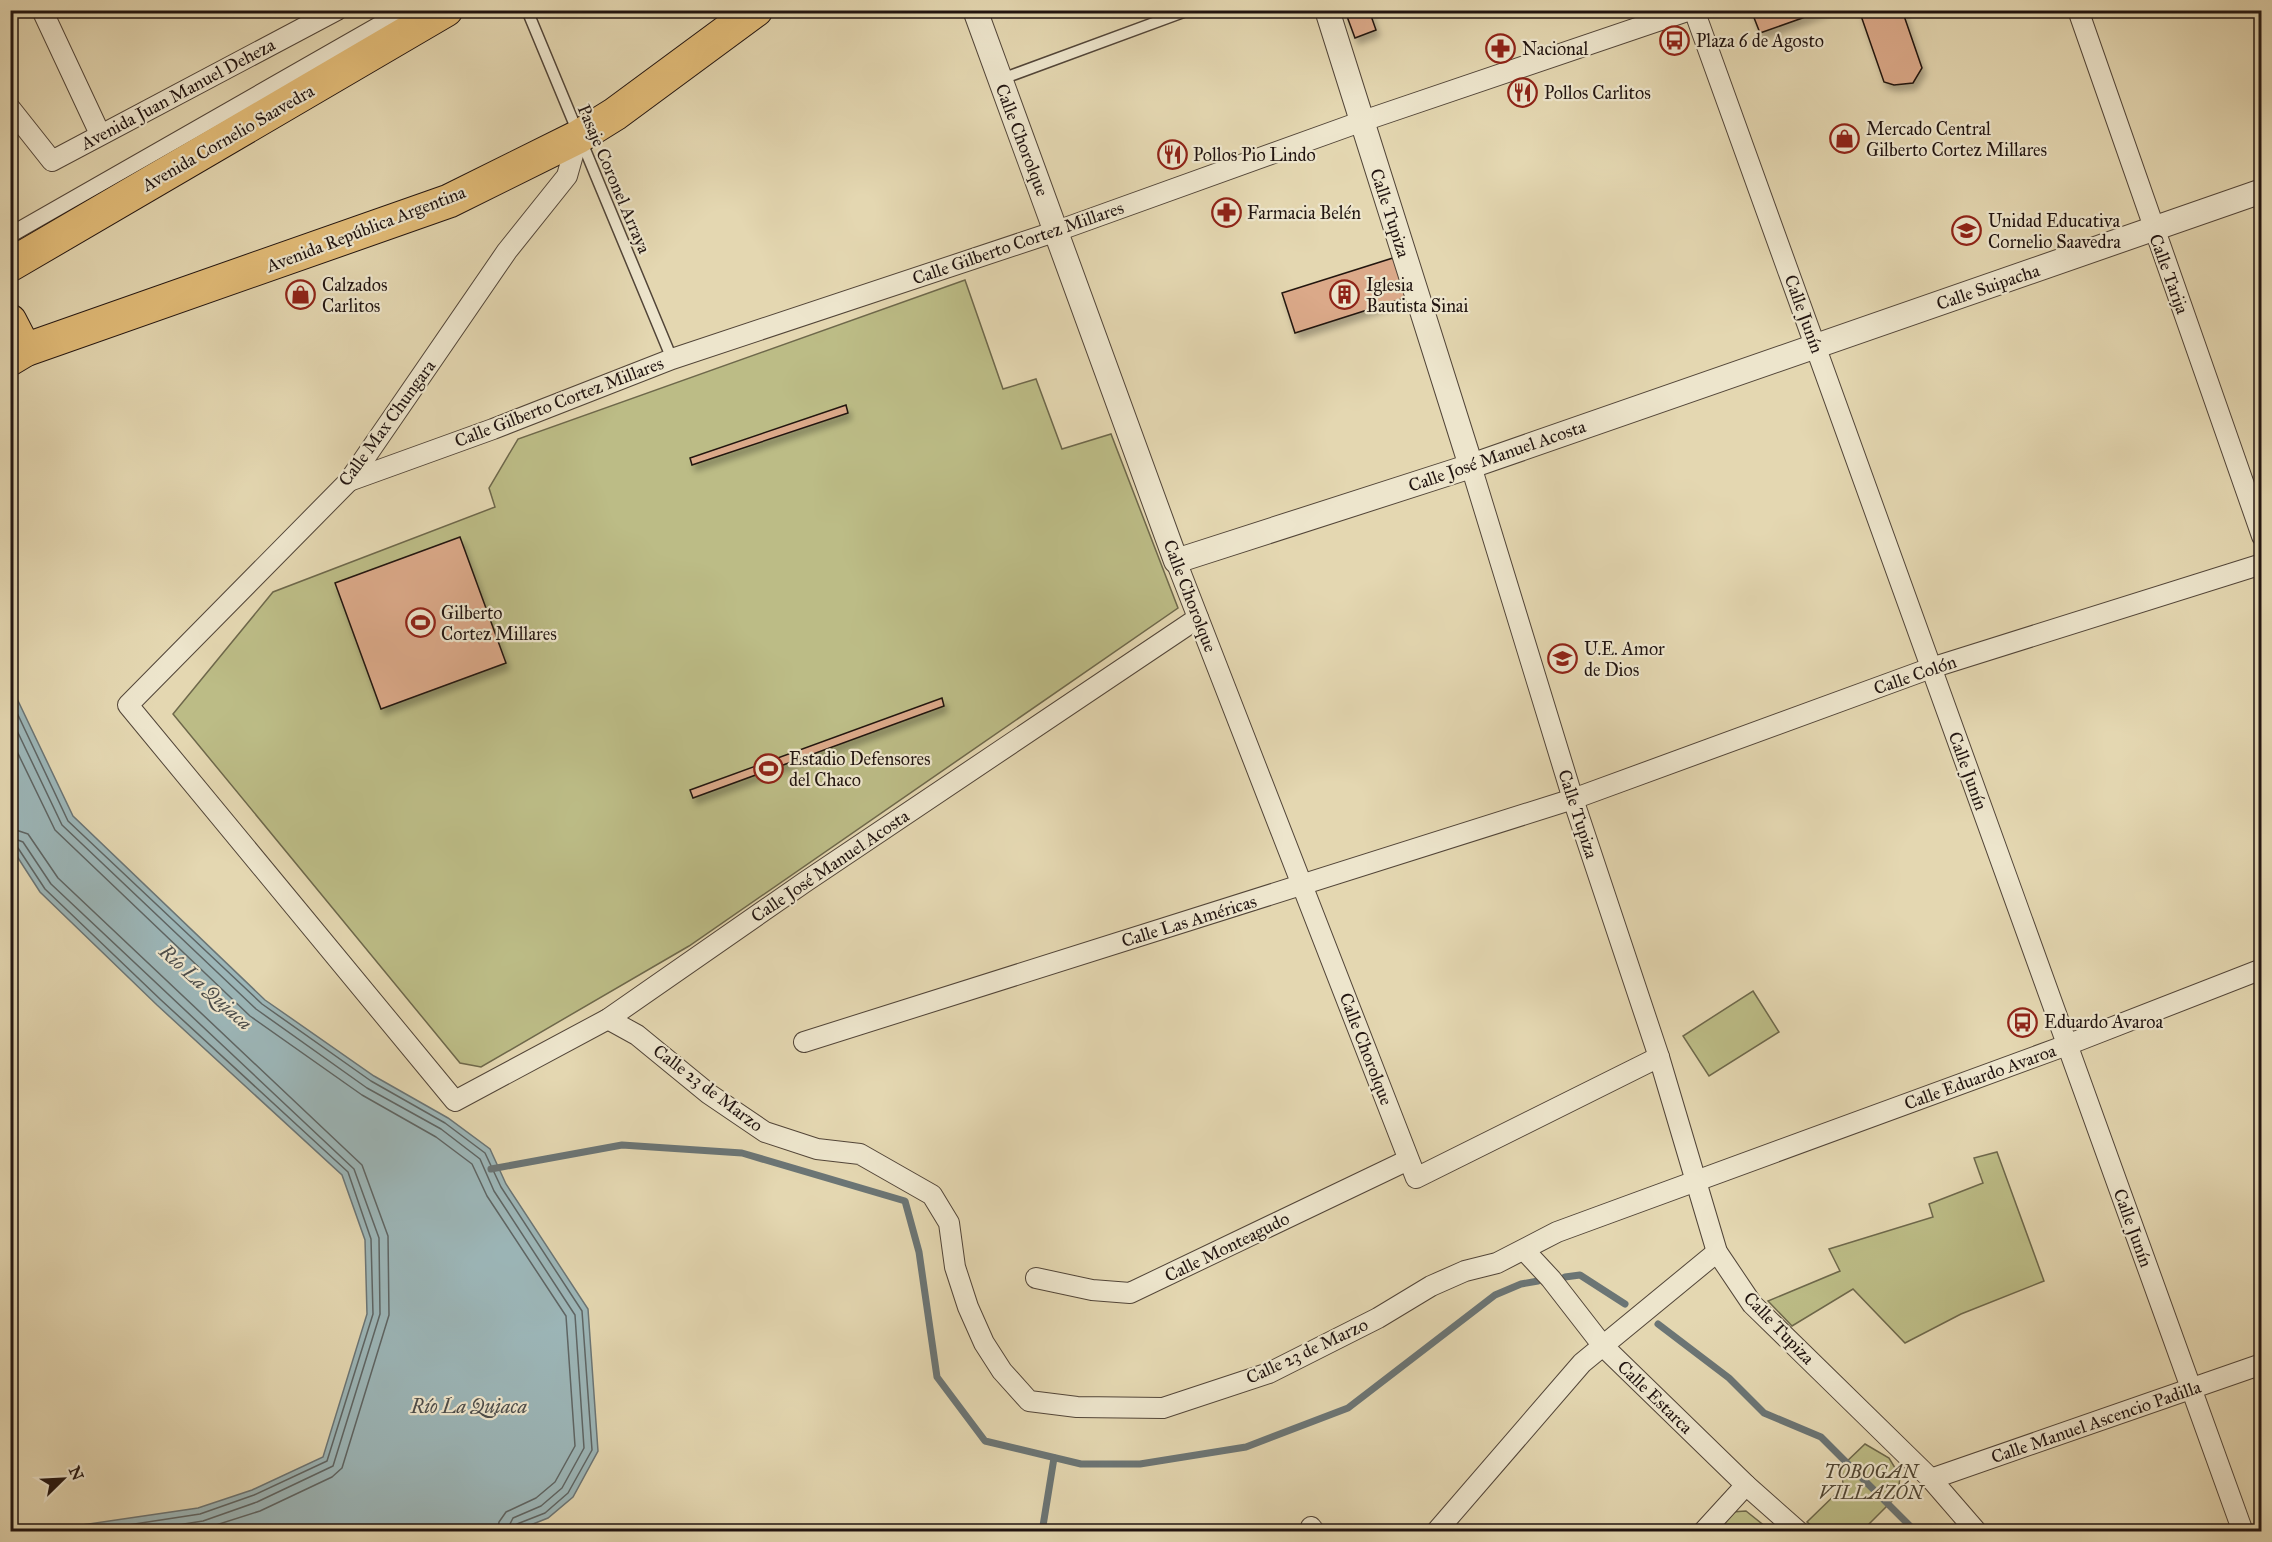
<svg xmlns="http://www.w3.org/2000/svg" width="2272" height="1542" font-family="'IM FELL Great Primer',serif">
  <defs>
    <filter id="shadow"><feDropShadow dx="3.5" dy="6" stdDeviation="3" flood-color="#0004"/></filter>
  </defs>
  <rect width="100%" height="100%" fill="#e4d7b1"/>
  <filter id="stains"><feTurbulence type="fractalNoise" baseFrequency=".00333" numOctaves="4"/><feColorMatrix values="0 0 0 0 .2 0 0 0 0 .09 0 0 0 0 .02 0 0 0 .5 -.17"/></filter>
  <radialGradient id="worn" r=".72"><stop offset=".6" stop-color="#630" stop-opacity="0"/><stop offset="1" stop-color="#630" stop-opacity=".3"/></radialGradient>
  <!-- green -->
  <g fill="#bcbc86" stroke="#6e684b" stroke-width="1.5">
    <polygon points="965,280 1003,389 1036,379 1062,449 1111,434 1178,608 689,946 481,1067 460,1063 173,714 273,592 495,507 489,488 518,439"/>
    <polygon points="1753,991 1779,1032 1709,1076 1683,1036"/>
    <polygon points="1997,1152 2044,1281 1961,1314 1905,1343 1853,1289 1792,1326 1768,1301 1840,1271 1829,1249 1933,1217 1929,1204 1983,1183 1974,1158"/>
    <polygon points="1865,1444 1889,1458 1900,1476 1898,1495 1862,1531 1818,1531 1807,1522 1843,1487 1842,1466"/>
    <polygon points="1746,1511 1771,1531 1715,1532 1731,1512"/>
  </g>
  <!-- water -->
  <polygon fill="#9cb6b8" stroke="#6b7575" stroke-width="1.5" points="10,684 73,816 265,1000 374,1076 448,1118 490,1149 506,1184 588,1309 598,1451 573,1497 548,1518 513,1532 41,1531 198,1508 252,1490 323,1457 367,1314 365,1240 342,1175 157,1005 40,892 11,847"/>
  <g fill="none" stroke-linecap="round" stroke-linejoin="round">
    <!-- shore -->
    <g stroke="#5e6564" stroke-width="1.5">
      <polyline points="10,698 68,821 262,1004 371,1081 445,1123 485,1153 501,1187 582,1311 592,1450 568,1493 545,1513 517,1524 514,1532"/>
      <polyline points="10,716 62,825 256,1009 367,1088 441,1129 480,1159 494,1191 575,1315 584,1448 562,1488 541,1506 513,1518 506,1532"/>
      <polyline points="10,737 55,830 250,1016 362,1095 436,1137 472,1164 487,1196 566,1316 575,1446 555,1482 536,1498 506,1512 499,1522 497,1532"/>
      <polyline points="10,828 28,834 58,878 362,1165 388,1236 389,1315 342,1468 332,1477 260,1511 194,1532"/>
      <polyline points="10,837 23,842 51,884 354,1169 379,1238 380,1314 333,1466 257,1502 203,1521 133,1532"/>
      <polyline points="10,845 18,848 45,889 161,1000 348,1172 371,1239 373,1314 327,1461 254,1495 200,1514 82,1532"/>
    </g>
    <!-- stream -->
    <g stroke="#6b7575" stroke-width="7">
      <polyline points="491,1169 622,1145 742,1153 905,1201 919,1252 937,1377 985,1441 1081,1464 1140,1464 1246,1447 1348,1408 1495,1295 1521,1284 1538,1281"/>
      <polyline points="1565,1277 1580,1275 1625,1304"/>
      <polyline points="1658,1324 1729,1378 1764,1413 1821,1437 1916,1532"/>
      <polyline points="1042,1532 1054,1458"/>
    </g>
  </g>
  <!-- building -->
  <g fill="#dba989" stroke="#211410" stroke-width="1.5" filter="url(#shadow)">
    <polygon points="1369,10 1376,30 1355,38 1345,11"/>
    <polygon points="1751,10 1825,10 1760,33"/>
    <polygon points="1859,10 1902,10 1922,68 1913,83 1894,85 1884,82"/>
    <polygon points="1396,257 1408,297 1295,333 1282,293"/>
    <polygon points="846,405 848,413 692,465 690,458"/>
    <polygon points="460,537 506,663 381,709 335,583"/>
    <polygon points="942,698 944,706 693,798 690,790"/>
  </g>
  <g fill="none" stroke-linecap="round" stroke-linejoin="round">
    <defs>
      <g id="service">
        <polyline points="527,10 672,359"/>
        <polyline points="999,80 1189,10"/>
      </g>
      <polyline id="pedestrian" points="10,235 404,10"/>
      <g id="minor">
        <polyline points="42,10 100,134"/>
        <polyline points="1694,10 2243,1532"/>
        <polyline points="2078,10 2262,536"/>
        <polyline points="10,108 52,161 337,10"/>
        <polyline points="578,137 567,176 507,251 349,481 128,705 455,1101 608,1019 805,882 1198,618"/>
        <polyline points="1471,466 1573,799 1659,1057 1717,1252 1752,1304 1931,1479 1977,1532"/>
        <polyline points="349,481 493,429 672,359 1057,231 1360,122 1690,10"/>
        <polyline points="1176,561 1416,1178 1659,1057"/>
        <polyline points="608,1019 637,1035 709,1094 765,1132 817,1149 860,1154 932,1195 949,1223 955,1267 968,1307 984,1343 1002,1371 1029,1401 1077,1407 1163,1408 1269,1373 1378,1318 1431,1286 1465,1271 1497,1263 1557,1232 2067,1045 2262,969"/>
        <polyline points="804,1042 1573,799 1931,668 2262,564"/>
        <polyline points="1525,1251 1551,1279 1603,1346 1746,1485 1799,1532"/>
        <polyline points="1036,1278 1092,1290 1130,1293 1408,1160"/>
        <polyline points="1931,1479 2262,1364"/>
        <polyline points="1311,1527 1315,1532"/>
        <polyline points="1436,1532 1582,1363 1717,1252"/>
        <polyline points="1703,1532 1746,1485"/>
      </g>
      <g id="tertiary">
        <polyline points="975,10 1176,561 1471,466 2262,191"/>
        <polyline points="1327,10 1471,466"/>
      </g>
      <g id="trunk">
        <polyline points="10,265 446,10"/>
        <polyline points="10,321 25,350"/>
        <polyline points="10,359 25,350 449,201 578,137 615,114 756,10"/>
      </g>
    </defs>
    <!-- service casing -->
    <use href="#service" stroke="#524538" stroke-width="13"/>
    <!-- pedestrian casing -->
    <use href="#pedestrian" stroke="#524538" stroke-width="17"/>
    <!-- minor casing -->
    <use href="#minor" stroke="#524538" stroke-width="22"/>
    <!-- tertiary casing -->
    <use href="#tertiary" stroke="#524538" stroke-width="26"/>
    <!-- trunk casing -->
    <use href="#trunk" stroke="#211410" stroke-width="35"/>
    <!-- service -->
    <use href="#service" stroke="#ede5cc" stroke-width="10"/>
    <!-- pedestrian -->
    <use href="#pedestrian" stroke="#ede5cc" stroke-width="15"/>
    <!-- minor -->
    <use href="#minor" stroke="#ede5cc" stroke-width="20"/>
    <!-- tertiary -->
    <use href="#tertiary" stroke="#ede5cc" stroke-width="24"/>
    <!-- trunk -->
    <use href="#trunk" stroke="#e2bc78" stroke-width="33"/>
  </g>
  <!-- icons -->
  <defs>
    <symbol id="bus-ring" viewBox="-11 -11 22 22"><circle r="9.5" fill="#ede5cc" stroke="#8f2418" stroke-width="1.5"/><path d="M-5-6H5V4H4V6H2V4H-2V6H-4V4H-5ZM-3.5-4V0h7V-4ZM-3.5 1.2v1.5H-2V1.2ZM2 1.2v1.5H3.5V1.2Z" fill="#8f2418"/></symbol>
    <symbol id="pharmacy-ring" viewBox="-11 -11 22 22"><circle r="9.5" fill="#ede5cc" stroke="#8f2418" stroke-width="1.5"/><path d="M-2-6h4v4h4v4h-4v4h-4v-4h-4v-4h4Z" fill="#8f2418"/></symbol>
    <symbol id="restaurant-ring" viewBox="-11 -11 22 22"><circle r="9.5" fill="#ede5cc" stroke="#8f2418" stroke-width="1.5"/><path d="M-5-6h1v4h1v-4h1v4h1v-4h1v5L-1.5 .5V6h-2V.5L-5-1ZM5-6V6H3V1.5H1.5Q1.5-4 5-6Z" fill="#8f2418"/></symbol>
    <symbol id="shop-ring" viewBox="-11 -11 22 22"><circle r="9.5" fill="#ede5cc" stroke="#8f2418" stroke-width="1.5"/><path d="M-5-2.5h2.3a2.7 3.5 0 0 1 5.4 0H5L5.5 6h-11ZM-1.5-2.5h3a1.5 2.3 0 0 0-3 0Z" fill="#8f2418"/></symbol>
    <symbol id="school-ring" viewBox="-11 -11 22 22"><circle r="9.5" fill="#ede5cc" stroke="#8f2418" stroke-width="1.5"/><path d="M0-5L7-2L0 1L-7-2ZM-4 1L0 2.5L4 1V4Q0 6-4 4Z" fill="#8f2418"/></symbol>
    <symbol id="building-ring" viewBox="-11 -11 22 22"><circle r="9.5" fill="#ede5cc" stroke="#8f2418" stroke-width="1.5"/><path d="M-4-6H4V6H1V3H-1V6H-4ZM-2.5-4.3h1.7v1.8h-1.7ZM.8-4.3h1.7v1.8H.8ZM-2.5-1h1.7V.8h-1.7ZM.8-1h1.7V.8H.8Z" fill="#8f2418"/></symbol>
    <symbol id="stadium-ring" viewBox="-11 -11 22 22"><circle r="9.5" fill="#ede5cc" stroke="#8f2418" stroke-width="1.5"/><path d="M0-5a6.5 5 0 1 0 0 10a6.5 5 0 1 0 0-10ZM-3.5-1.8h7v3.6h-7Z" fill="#8f2418"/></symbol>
  </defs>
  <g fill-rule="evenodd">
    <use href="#bus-ring" x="1658" y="24" width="33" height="33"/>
    <use href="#pharmacy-ring" x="1484" y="32" width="33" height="33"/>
    <use href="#restaurant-ring" x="1506" y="76" width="33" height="33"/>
    <use href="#shop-ring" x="1828" y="122" width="33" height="33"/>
    <use href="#restaurant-ring" x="1156" y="138" width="33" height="33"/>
    <use href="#pharmacy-ring" x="1210" y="196" width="33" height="33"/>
    <use href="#school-ring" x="1950" y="214" width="33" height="33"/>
    <use href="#shop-ring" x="284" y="278" width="33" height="33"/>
    <use href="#building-ring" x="1328" y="278" width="33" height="33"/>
    <use href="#stadium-ring" x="404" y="606" width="33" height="33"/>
    <use href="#school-ring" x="1546" y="642" width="33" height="33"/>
    <use href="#stadium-ring" x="752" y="752" width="33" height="33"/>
    <use href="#bus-ring" x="2006" y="1006" width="33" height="33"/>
  </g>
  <g text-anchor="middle" stroke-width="4.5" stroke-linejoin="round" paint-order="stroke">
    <!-- poi labels -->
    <g font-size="18" fill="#211410" stroke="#ede5cc" text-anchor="start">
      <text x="1696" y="47">Plaza 6 de Agosto</text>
      <text x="1522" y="55">Nacional</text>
      <text x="1544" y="99">Pollos Carlitos</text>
      <text x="1866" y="135">Mercado Central<tspan x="1866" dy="21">Gilberto Cortez Millares</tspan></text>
      <text x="1193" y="161">Pollos Pio Lindo</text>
      <text x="1247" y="219">Farmacia Belén</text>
      <text x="1988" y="227">Unidad Educativa<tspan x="1988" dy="21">Cornelio Saavedra</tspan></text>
      <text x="322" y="291">Calzados<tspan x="322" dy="21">Carlitos</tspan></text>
      <text x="1366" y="291">Iglesia<tspan x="1366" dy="21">Bautista Sinai</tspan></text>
      <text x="441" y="619">Gilberto<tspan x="441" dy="21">Cortez Millares</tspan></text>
      <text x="1584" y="655">U.E. Amor<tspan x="1584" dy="21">de Dios</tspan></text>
      <text x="789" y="765">Estadio Defensores<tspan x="789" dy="21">del Chaco</tspan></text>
      <text x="2044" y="1028">Eduardo Avaroa</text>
    </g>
    <!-- street labels -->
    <g font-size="18" fill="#211410" stroke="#ede5cc">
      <text transform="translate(178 94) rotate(-28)" y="6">Avenida Juan Manuel Deheza</text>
      <text transform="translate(228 138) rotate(-30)" y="6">Avenida Cornelio Saavedra</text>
      <text transform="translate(1022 140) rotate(69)" y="6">Calle Chorolque</text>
      <text transform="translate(614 179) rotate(67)" y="6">Pasaje Coronel Arraya</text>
      <text transform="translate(1390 213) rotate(72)" y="6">Calle Tupiza</text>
      <text transform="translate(366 229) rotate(-21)" y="6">Avenida República Argentina</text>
      <text transform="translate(1018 243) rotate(-19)" y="6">Calle Gilberto Cortez Millares</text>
      <text transform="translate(2169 274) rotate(70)" y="6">Calle Tarija</text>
      <text transform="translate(1988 287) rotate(-19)" y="6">Calle Suipacha</text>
      <text transform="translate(1804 314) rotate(70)" y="6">Calle Junín</text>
      <text transform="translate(559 402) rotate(-21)" y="6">Calle Gilberto Cortez Millares</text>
      <text transform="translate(387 423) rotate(-54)" y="6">Calle Max Chungara</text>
      <text transform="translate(1497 456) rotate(-19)" y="6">Calle José Manuel Acosta</text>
      <text transform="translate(1190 596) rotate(69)" y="6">Calle Chorolque</text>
      <text transform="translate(1915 675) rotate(-19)" y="6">Calle Colón</text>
      <text transform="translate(1968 771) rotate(70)" y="6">Calle Junín</text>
      <text transform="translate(1578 814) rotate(72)" y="6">Calle Tupiza</text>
      <text transform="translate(830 866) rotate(-34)" y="6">Calle José Manuel Acosta</text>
      <text transform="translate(1189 921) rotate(-17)" y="6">Calle Las Américas</text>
      <text transform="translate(1366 1049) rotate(69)" y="6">Calle Chorolque</text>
      <text transform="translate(1980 1077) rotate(-20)" y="6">Calle Eduardo Avaroa</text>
      <text transform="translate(708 1088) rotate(37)" y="6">Calle 23 de Marzo</text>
      <text transform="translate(2133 1228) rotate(70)" y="6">Calle Junín</text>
      <text transform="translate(1227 1247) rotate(-26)" y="6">Calle Monteagudo</text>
      <text transform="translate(1779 1328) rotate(46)" y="6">Calle Tupiza</text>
      <text transform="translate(1307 1351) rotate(-25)" y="6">Calle 23 de Marzo</text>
      <text transform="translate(1655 1397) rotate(44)" y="6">Calle Estarca</text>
      <text transform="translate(2096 1422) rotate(-19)" y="6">Calle Manuel Ascencio Padilla</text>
    </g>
    <!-- park labels -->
    <g font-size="18" font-style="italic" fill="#504633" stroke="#ede5cc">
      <text x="1871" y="1478">TOBOGAN<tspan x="1871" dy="21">VILLAZÓN</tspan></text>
    </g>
    <!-- water labels -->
    <g font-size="20" font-style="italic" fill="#4c4d4b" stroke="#ede5cc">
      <text transform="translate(206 987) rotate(42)" y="7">Río La Quiaca</text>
      <text x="469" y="1413">Río La Quiaca</text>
    </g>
  </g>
  <!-- margin -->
  <rect width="2272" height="1542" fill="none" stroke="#e4d7b1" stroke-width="36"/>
  <rect x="12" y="12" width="2248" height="1518" fill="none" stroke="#211410" stroke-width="3"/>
  <rect x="18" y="18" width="2236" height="1506" fill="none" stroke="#211410" stroke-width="1.5"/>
  <!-- north arrow -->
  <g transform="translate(63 1479) rotate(66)" stroke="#ede5cc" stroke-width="4.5" paint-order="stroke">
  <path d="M0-4.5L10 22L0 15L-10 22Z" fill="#211410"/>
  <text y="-9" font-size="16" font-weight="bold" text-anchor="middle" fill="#211410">N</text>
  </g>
  <rect width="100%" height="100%" filter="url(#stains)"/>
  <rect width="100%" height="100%" fill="url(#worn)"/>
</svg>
